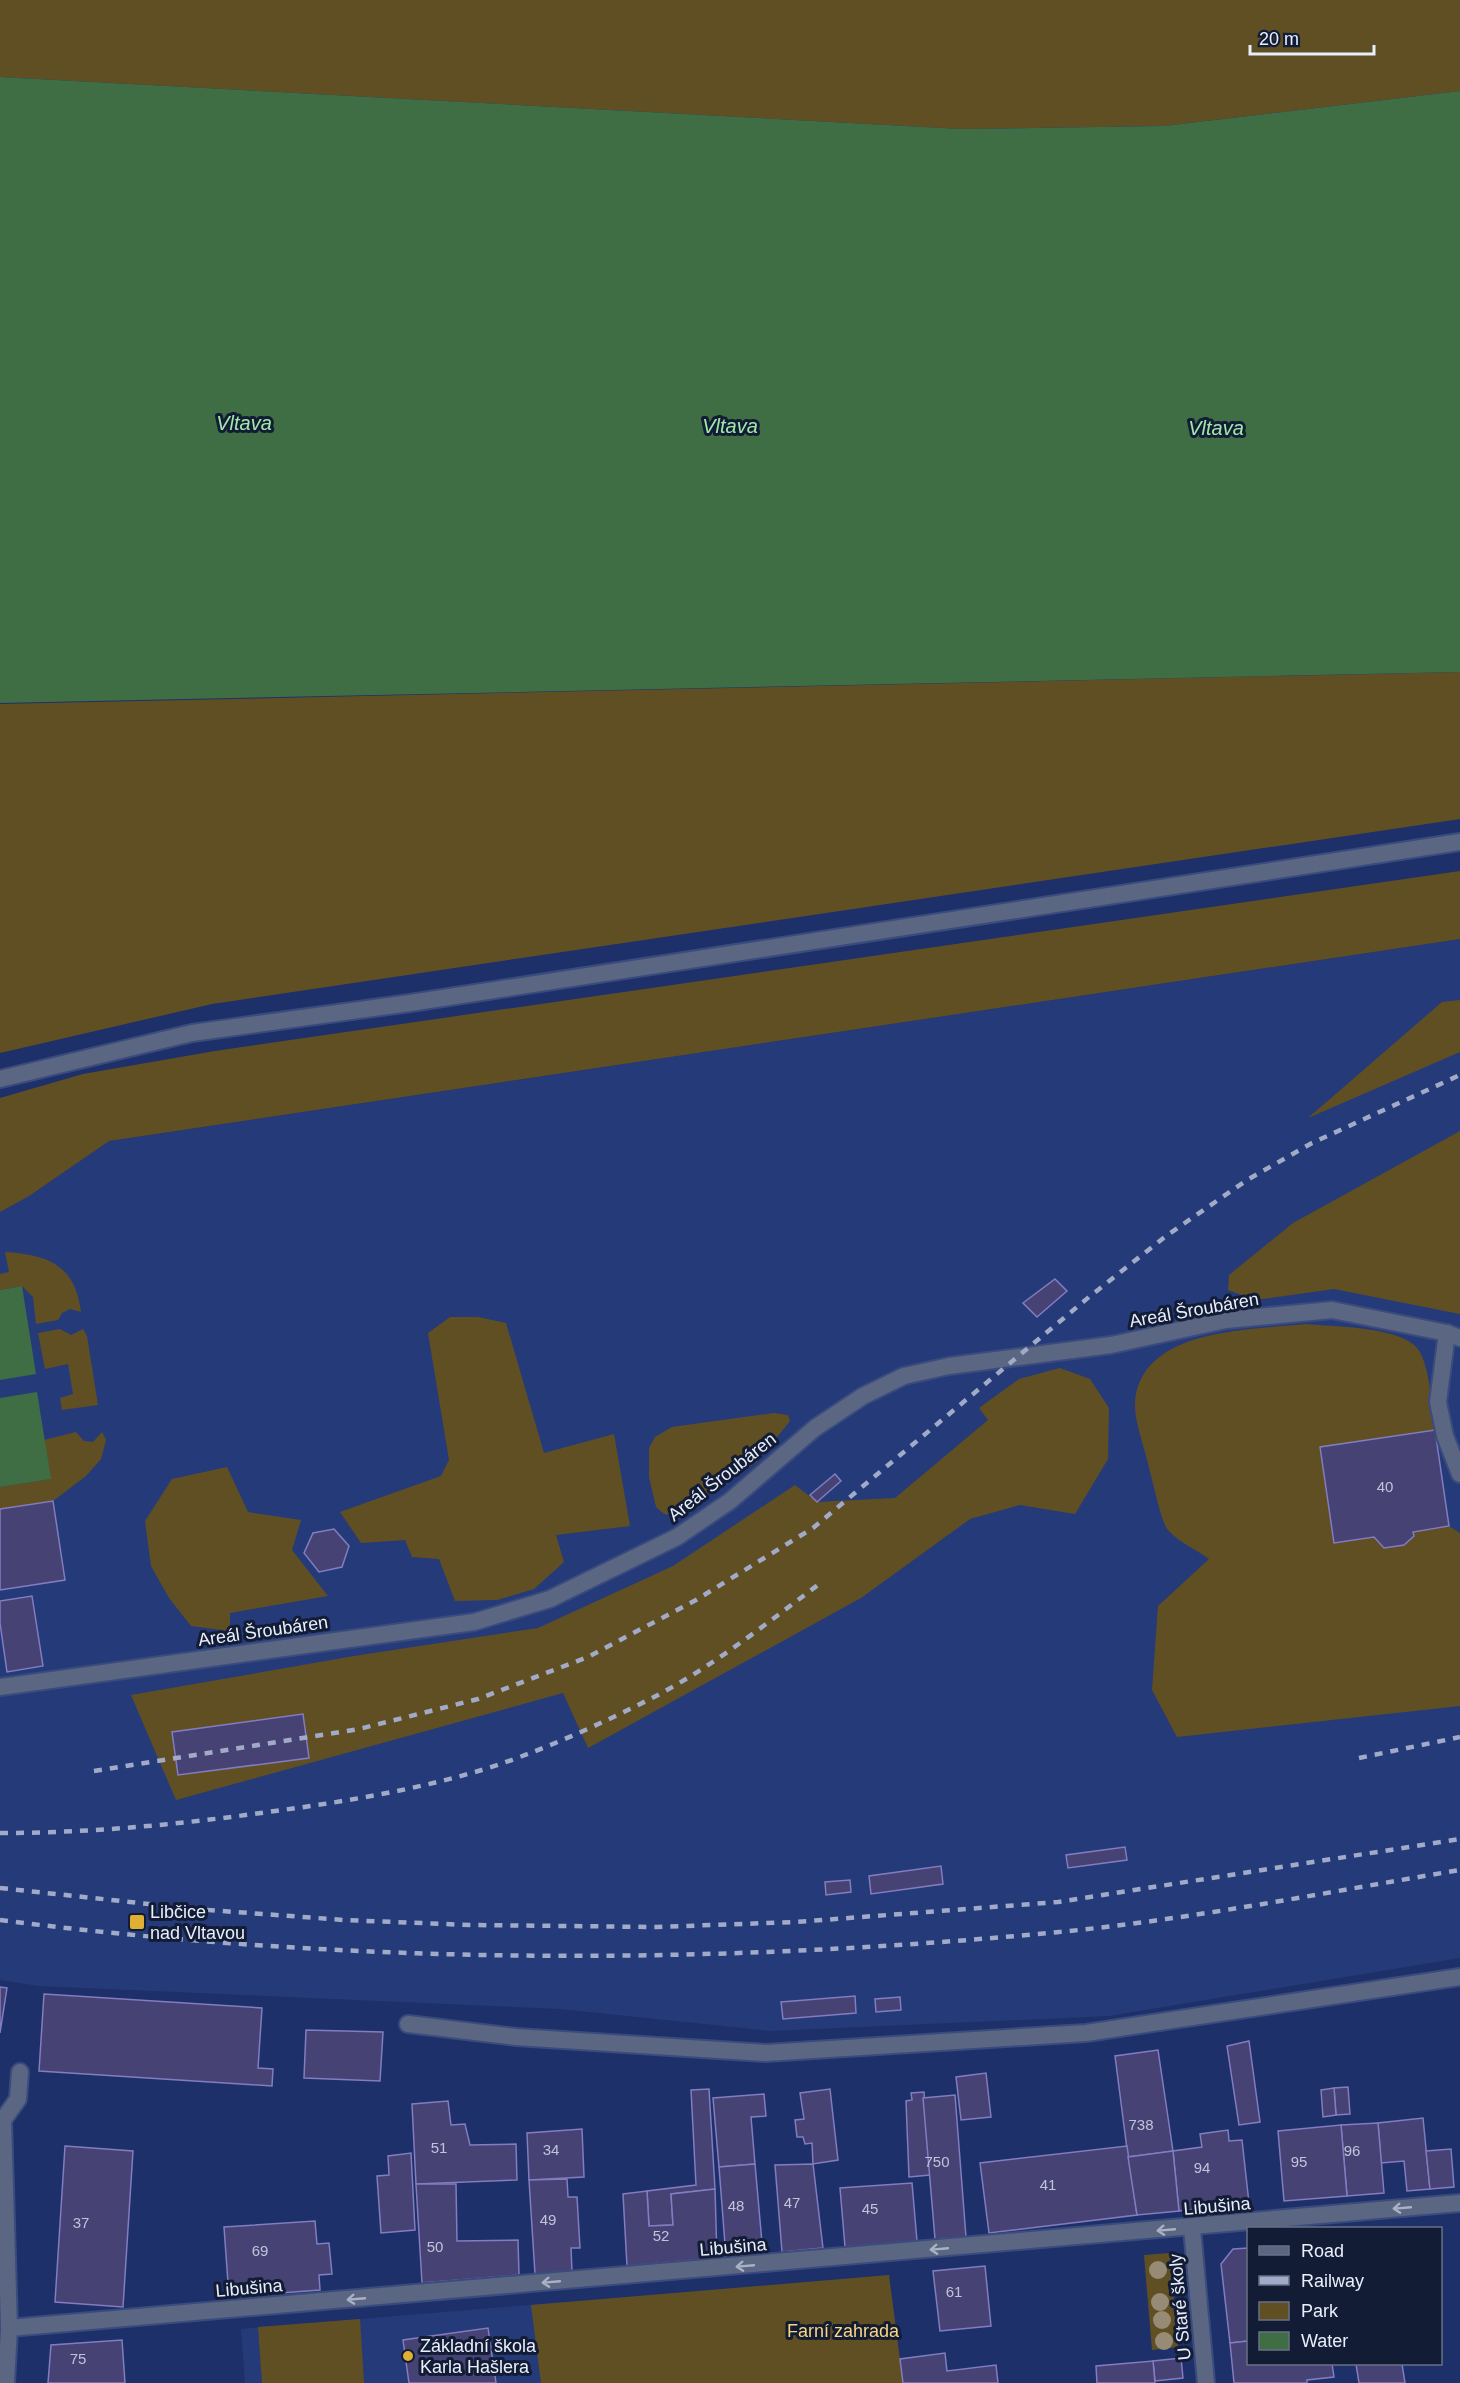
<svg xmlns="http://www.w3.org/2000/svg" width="1460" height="2383" font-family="Arial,sans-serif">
  <rect width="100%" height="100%" fill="#1e3069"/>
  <!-- built -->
  <g fill="#253a78">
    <polygon points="1460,939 1460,1958 1109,2016 771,2031 560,2009 39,1986 0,1980 0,1172 109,1141"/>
    <polygon points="565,2302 577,2383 245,2383 241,2329"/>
  </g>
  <!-- green -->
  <g fill="#614f24">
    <polygon points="0,0 1460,0 1460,91 1164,126 961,129 0,77"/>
    <polygon points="1460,672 1460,819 212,1004 0,1053 0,704"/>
    <polygon points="1460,871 1460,939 109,1141 29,1196 0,1212 0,1098 83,1074 215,1051"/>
    <polygon points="1460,1000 1460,1052 1308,1118 1442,1002"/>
    <polygon points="1460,1131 1460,1314 1334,1289 1255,1300 1228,1290 1229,1275 1293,1223"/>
    <path d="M5 1252C49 1255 75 1265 81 1312L70 1309 62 1313 58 1320 36 1324 33 1297 22 1286 0 1290V1274L9 1272Z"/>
    <polygon points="450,1317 478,1317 506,1323 544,1453 614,1434 630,1526 556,1535 564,1562 534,1589 497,1600 455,1601 439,1559 412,1557 405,1540 361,1543 340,1512 441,1476 449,1460 428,1333"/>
    <path d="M1306 1324C1333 1327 1406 1326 1420 1352 1431 1374 1431 1406 1435 1430L1321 1447 1335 1542 1374 1537 1384 1548 1404 1545 1414 1536 1413 1532 1449 1526 1460 1533V1706L1177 1737 1152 1690 1158 1606 1209 1559C1197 1550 1178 1542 1168 1530 1161 1523 1151 1473 1147 1460 1143 1443 1134 1420 1135 1402 1141 1328 1250 1330 1306 1324Z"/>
    <polygon points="60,1329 71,1335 83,1329 87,1336 98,1405 62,1410 60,1398 73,1394 68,1364 45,1369 38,1333"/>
    <polygon points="1060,1368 1090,1379 1109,1408 1108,1459 1075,1514 1020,1505 970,1519 861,1598 588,1748 563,1693 176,1800 131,1695 354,1656 538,1628 673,1566 795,1485 817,1502 895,1498 988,1420 979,1408 1019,1379"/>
    <polygon points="774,1413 788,1415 790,1421 757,1462 672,1515 664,1514 656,1507 649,1477 649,1448 655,1437 672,1427"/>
    <polygon points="76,1432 84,1441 93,1442 102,1432 106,1440 101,1459 86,1476 53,1501 0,1509 0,1487 50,1479 44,1440"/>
    <polygon points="227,1467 248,1512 301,1520 292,1550 328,1596 230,1613 230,1631 191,1626 169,1598 151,1566 145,1521 172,1479"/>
    <polygon points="1170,2253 1178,2347 1152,2350 1144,2255"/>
    <polygon points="889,2275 903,2383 541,2383 531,2305"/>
    <polygon points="360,2319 364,2383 262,2383 258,2327"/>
  </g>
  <!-- water -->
  <g fill="#3f6e45">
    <polygon points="0,77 961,129 1164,126 1460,91 1460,672 0,703"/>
    <polygon points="22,1286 36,1374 0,1380 0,1290"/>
    <polygon points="37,1392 51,1479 0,1487 0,1398"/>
  </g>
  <!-- building -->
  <g fill="#474274" stroke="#827cc0" stroke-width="1.5">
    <polygon points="1055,1279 1067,1291 1037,1317 1023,1303"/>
    <polygon points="1435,1430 1449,1526 1413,1532 1414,1536 1404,1545 1384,1548 1374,1537 1334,1543 1320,1447"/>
    <polygon points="835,1474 841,1481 817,1502 810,1495"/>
    <polygon points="53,1501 65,1580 0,1590 0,1509"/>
    <polygon points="334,1529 349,1546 342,1567 319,1572 304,1553 313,1533"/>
    <polygon points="32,1596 43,1666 7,1672 0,1623 0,1601"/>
    <polygon points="303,1714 309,1758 178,1775 172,1732"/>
    <polygon points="1125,1847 1127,1860 1068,1868 1066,1855"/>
    <polygon points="941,1866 943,1884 871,1894 869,1876"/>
    <polygon points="850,1880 851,1892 826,1895 825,1882"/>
    <polygon points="0,1987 7,1988 0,2033"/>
    <polygon points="44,1994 262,2008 258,2068 273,2069 272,2086 39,2071"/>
    <polygon points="855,1996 856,2013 783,2019 781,2002"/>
    <polygon points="900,1997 901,2010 876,2012 875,1999"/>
    <polygon points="306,2030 383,2032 380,2081 304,2078"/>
    <polygon points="1249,2041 1260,2122 1239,2125 1227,2046"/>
    <polygon points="1158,2050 1173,2151 1128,2157 1115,2056"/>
    <polygon points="986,2073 991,2117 961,2120 956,2077"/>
    <polygon points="1348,2087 1350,2114 1336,2115 1334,2088"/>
    <polygon points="1334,2088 1336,2115 1323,2117 1321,2090"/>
    <polygon points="709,2089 715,2189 671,2194 673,2225 649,2226 647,2191 696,2185 691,2090"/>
    <polygon points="830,2089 838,2160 813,2164 812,2143 805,2144 803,2137 797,2137 795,2120 804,2119 800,2093"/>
    <polygon points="924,2092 930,2175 909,2177 906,2101 912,2100 911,2093"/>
    <polygon points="764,2094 766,2116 751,2117 755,2164 719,2167 713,2098"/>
    <polygon points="955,2095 966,2237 935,2239 923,2098"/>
    <polygon points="448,2101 451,2125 465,2124 470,2145 516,2144 517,2180 416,2184 412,2104"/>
    <polygon points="1423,2118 1430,2189 1407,2191 1404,2161 1381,2163 1378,2123"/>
    <polygon points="1378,2123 1384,2193 1347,2196 1341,2125"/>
    <polygon points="1341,2125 1347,2196 1284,2201 1278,2131"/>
    <polygon points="582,2129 584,2177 529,2180 527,2133"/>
    <polygon points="1228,2130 1229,2141 1242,2140 1249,2203 1179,2211 1173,2151 1202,2147 1200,2134"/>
    <polygon points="65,2146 133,2151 123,2307 55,2302"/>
    <polygon points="1127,2146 1137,2215 989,2233 980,2163"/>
    <polygon points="1451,2149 1454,2187 1430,2189 1426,2151"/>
    <polygon points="1173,2151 1179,2211 1137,2215 1128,2157"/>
    <polygon points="411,2153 415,2230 381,2233 377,2176 389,2175 388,2156"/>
    <polygon points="755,2164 763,2254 726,2257 719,2167"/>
    <polygon points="813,2164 823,2248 782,2252 775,2165"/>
    <polygon points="567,2179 568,2197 577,2197 580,2248 571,2248 572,2272 535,2274 529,2180"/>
    <polygon points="912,2183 917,2241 845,2247 840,2188"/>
    <polygon points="416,2184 456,2184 457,2241 518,2240 519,2275 422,2283"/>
    <polygon points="715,2189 717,2258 627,2266 623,2194 647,2191 649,2226 673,2225 671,2194"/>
    <polygon points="315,2221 317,2244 329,2243 332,2274 319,2275 320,2290 229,2297 224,2227"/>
    <polygon points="1248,2248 1248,2341 1230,2343 1221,2264 1233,2249"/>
    <polygon points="985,2266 991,2326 940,2331 933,2271"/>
    <polygon points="488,2328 496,2383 409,2383 403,2340"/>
    <polygon points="122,2340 125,2383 48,2383 51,2345"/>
    <polygon points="1248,2341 1248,2364 1332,2364 1334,2377 1307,2380 1307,2383 1234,2383 1230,2343"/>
    <polygon points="945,2353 947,2371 996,2365 998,2383 903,2383 900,2359"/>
    <polygon points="1181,2358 1183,2378 1155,2381 1153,2361"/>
    <polygon points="1153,2361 1155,2383 1097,2383 1096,2366"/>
    <polygon points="1356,2364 1402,2364 1405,2383 1359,2383"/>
  </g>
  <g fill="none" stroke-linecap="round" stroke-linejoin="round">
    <defs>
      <g id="service">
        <polyline points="0,1079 192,1033 410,1003 1460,842"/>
        <polyline points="1447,1333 1438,1402 1445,1436 1460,1474"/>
        <polyline points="0,1687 474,1622 550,1599 677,1537 730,1501 815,1428 863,1396 904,1376 949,1366 1111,1345 1226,1320 1332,1310 1447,1333 1460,1338"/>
        <polyline points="408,2024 516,2037 766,2053 1086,2033 1460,1977"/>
      </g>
      <g id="minor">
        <polyline points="1192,2228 1206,2383"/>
        <polyline points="9,2328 1460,2203"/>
        <polyline points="6,2383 9,2328 3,2120 18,2099 20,2072"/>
      </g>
    </defs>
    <!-- service casing -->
    <use href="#service" stroke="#3a4b7e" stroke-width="20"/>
    <!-- minor casing -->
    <use href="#minor" stroke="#3a4b7e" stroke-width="20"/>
    <!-- service -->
    <use href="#service" stroke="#5b6682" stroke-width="16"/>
    <!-- minor -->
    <use href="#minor" stroke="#5b6682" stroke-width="16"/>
    <!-- rail -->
    <g stroke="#a1abc8" stroke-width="4.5" stroke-dasharray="8 8" stroke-linecap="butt">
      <polyline points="1359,1758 1460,1737"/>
      <polyline points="94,1771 359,1729 478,1699 588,1657 696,1600 813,1528 1089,1297 1166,1236 1247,1180 1312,1143 1460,1075"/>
      <path d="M0 1833C92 1833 184 1824 275 1811 342 1802 409 1791 475 1772 533 1755 599 1725 654 1697 714 1666 768 1622 822 1582"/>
      <polyline points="0,1888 195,1909 344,1920 470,1925 657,1927 796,1922 1058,1902 1460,1839"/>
      <path d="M0 1920C352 1965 706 1966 1059 1932 1194 1919 1327 1892 1460 1870"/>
    </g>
  </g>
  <!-- trees -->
  <g fill="#978b76">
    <circle cx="1158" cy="2270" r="9"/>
    <circle cx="1160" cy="2302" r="9"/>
    <circle cx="1162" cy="2320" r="9"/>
    <circle cx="1164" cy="2341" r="9"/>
  </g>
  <!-- one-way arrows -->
  <defs><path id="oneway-shaft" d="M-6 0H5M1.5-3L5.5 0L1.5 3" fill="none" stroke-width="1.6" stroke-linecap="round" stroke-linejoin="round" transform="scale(1.5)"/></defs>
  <g stroke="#a9b1c5">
    <use href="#oneway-shaft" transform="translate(1402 2208) rotate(175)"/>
    <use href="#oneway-shaft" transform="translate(1166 2230) rotate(175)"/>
    <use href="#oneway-shaft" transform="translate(939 2249) rotate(175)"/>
    <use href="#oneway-shaft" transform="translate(745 2266) rotate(175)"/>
    <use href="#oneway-shaft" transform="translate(551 2282) rotate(175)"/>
    <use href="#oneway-shaft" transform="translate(356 2299) rotate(175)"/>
  </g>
  <!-- markers -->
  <g fill="#dfb034" stroke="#121c35" stroke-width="2">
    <rect x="129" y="1914" width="16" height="16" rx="3"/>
    <circle cx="408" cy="2356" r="6"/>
  </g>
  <g text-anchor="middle" stroke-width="6" stroke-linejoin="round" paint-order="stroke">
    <!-- number labels -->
    <g font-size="15" fill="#c0c3da">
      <text x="1385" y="1492">40</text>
      <text x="1141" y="2130">738</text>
      <text x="439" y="2153">51</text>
      <text x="551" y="2155">34</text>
      <text x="1352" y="2156">96</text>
      <text x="937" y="2167">750</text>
      <text x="1299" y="2167">95</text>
      <text x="1202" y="2173">94</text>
      <text x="1048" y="2190">41</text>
      <text x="792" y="2208">47</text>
      <text x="736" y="2211">48</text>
      <text x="870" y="2214">45</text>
      <text x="548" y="2225">49</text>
      <text x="81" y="2228">37</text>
      <text x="661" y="2241">52</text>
      <text x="435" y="2252">50</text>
      <text x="260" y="2256">69</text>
      <text x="954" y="2297">61</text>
      <text x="78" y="2364">75</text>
    </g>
    <!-- street labels -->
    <g font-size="18" fill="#e8eefc" stroke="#121c35">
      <text transform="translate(1194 1310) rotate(-10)" y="6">Areál Šroubáren</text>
      <text transform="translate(722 1477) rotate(-38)" y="6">Areál Šroubáren</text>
      <text transform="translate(263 1631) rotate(-8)" y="6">Areál Šroubáren</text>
      <text transform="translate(1217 2206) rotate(-5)" y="6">Libušina</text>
      <text transform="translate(733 2247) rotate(-5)" y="6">Libušina</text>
      <text transform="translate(249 2288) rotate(-5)" y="6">Libušina</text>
      <text transform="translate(1180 2307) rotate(-95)" y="6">U Staré školy</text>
    </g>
    <!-- poi labels -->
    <g font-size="18" fill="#e8eefc" stroke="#121c35" text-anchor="start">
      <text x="150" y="1918">Libčice<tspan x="150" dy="21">nad Vltavou</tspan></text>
      <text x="420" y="2352">Základní škola<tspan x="420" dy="21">Karla Hašlera</tspan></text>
    </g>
    <!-- park labels -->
    <g font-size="18" fill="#fad580" stroke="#121c35">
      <text x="843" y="2337">Farní zahrada</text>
    </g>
    <!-- water labels -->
    <g font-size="20" font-style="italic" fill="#a1e8a8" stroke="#121c35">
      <text x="244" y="430">Vltava</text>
      <text x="730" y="433">Vltava</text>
      <text x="1216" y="435">Vltava</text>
    </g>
  </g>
  <!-- legend -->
  <rect x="1247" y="2227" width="195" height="138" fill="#121c35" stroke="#687085" stroke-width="1.5"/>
  <rect x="1259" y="2246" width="30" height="9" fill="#5b6682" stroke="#687085" stroke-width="1.5"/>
  <text x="1301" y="2257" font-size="18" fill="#e8eefc">Road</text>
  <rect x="1259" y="2276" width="30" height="9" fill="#a1abc8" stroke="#687085" stroke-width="1.5"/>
  <text x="1301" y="2287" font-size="18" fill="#e8eefc">Railway</text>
  <rect x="1259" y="2302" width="30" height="18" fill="#614f24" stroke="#687085" stroke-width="1.5"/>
  <text x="1301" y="2317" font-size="18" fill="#e8eefc">Park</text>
  <rect x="1259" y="2332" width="30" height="18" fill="#3f6e45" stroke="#687085" stroke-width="1.5"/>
  <text x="1301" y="2347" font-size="18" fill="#e8eefc">Water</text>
  <!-- scale -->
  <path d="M1250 45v9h124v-9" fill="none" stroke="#e8eefc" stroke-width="3"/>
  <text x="1259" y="45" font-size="18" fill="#e8eefc" stroke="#121c35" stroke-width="4.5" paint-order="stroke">20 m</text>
</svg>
